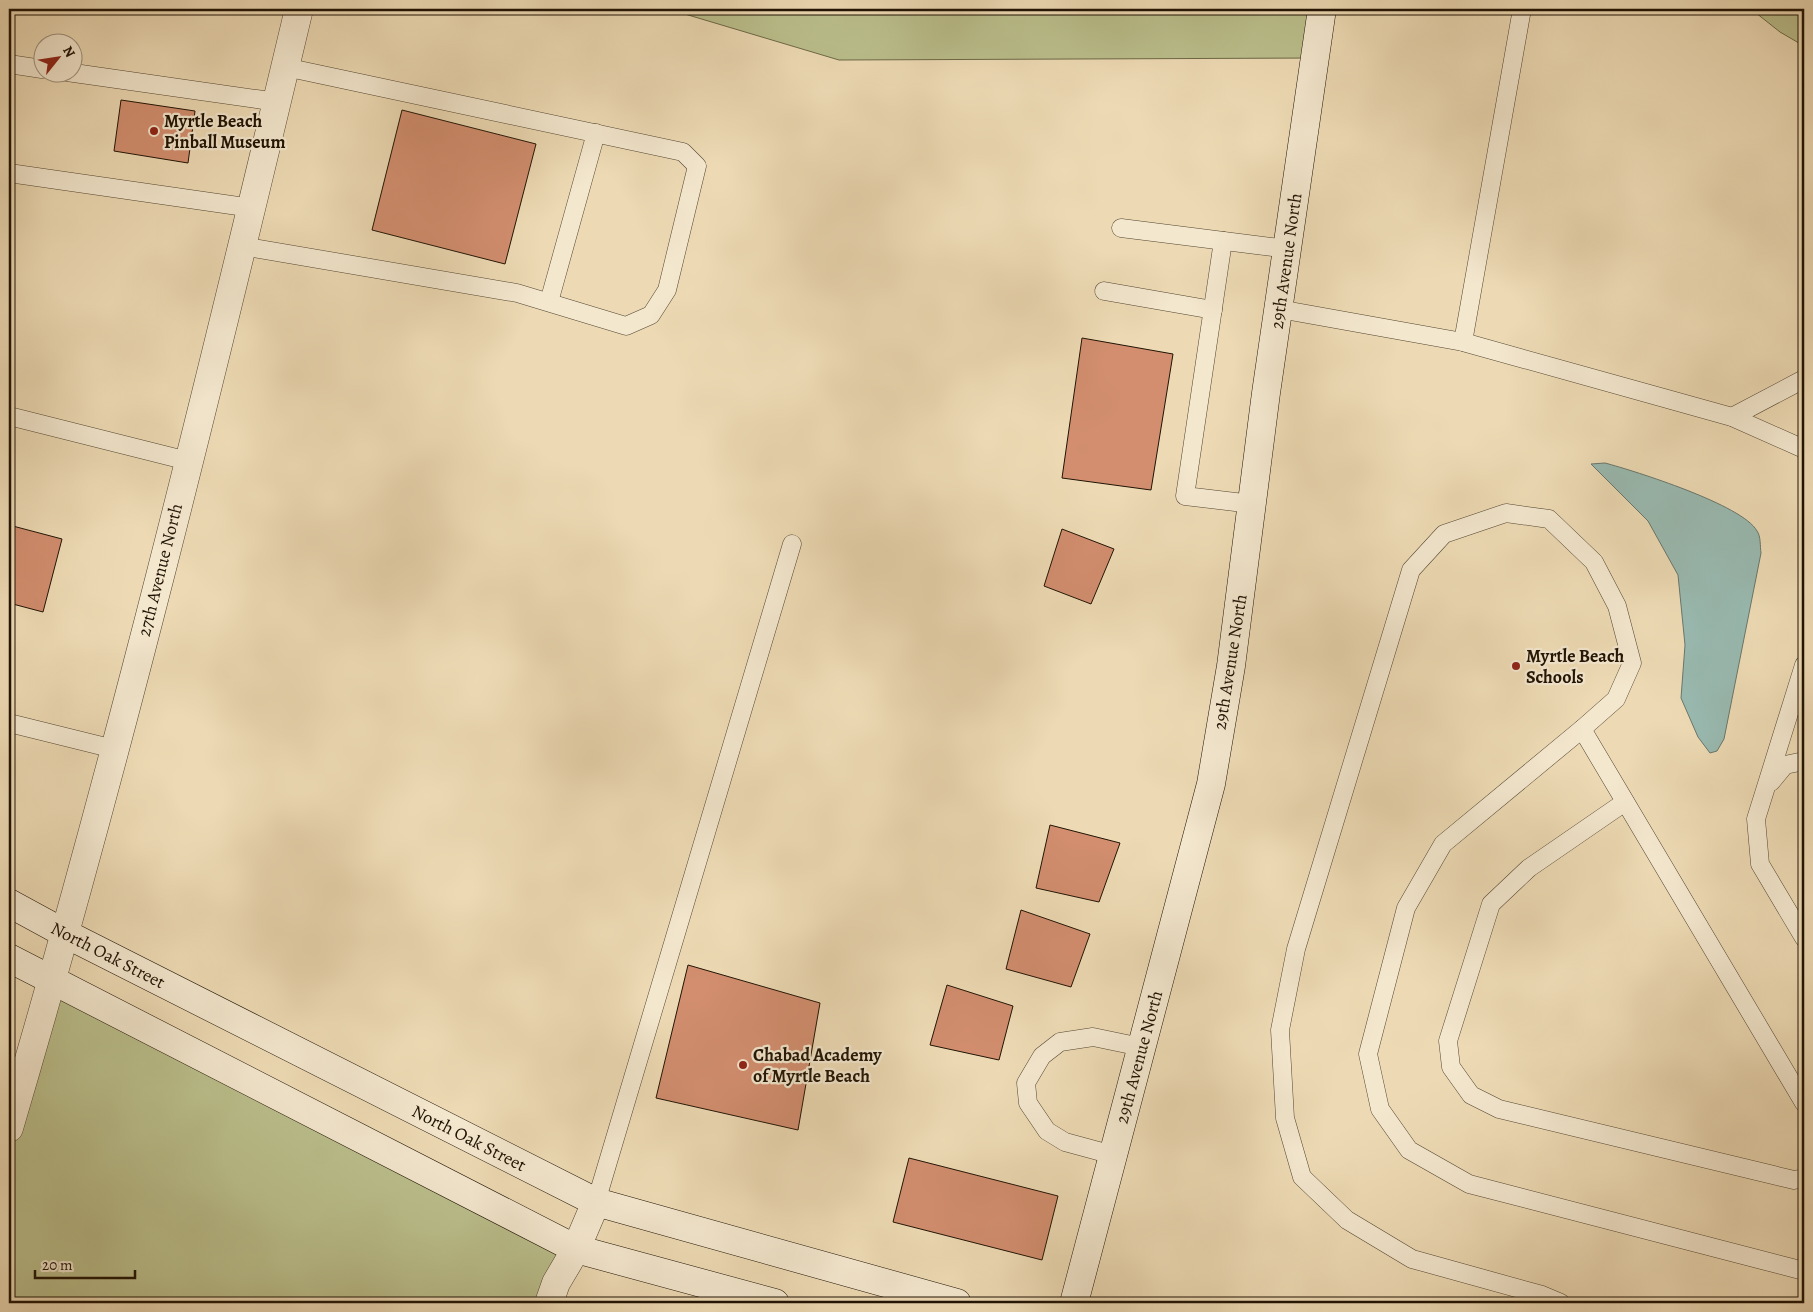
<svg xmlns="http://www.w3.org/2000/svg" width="1813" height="1312" font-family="Alegreya,serif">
  <rect width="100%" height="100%" fill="#eddab4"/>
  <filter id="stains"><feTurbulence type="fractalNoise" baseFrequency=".004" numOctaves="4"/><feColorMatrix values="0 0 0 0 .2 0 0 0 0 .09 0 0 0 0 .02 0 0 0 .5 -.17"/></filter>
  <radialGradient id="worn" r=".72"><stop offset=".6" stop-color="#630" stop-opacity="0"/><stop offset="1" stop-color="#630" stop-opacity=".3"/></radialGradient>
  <!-- green -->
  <g fill="#babf8c" stroke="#6d6948">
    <polygon points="668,9 1317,9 1315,58 839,60"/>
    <polygon points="1751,9 1804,9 1804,46 1780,32"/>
    <polygon points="52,981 576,1249 549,1303 9,1303 9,1129"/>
  </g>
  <!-- water -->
  <path fill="#99bab1" stroke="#69776c" d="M1605 463C1635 471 1743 505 1757 531 1761 536 1760 547 1761 553L1724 739 1717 751 1710 753 1698 737 1681 698 1685 645 1678 575 1648 521 1591 464Z"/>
  <!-- building -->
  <g fill="#d28e6f" stroke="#201304">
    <polygon points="121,100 195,111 188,163 114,151"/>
    <polygon points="402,110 536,144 505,264 372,230"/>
    <polygon points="1082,338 1173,354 1151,490 1062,478"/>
    <polygon points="9,525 62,539 43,612 9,603"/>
    <polygon points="1062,529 1114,549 1091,604 1044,586"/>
    <polygon points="1050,825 1120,843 1099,902 1036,888"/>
    <polygon points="1021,910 1090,934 1071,987 1006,969"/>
    <polygon points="688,965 820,1003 798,1130 656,1098"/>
    <polygon points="947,985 1013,1006 999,1060 930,1045"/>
    <polygon points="909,1158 1058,1196 1042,1260 893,1222"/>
  </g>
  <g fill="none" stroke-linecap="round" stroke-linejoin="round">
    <defs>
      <g id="lane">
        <polyline points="9,64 42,69"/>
        <polyline points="67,72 277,102"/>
        <polyline points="9,173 252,208"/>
        <polyline points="1121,228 1288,249"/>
        <polyline points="1223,241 1185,496 1252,504"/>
        <polyline points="242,246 517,293 626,326 651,315 667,290 697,166 683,152 285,67"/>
        <polyline points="1104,291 1213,310"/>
        <polyline points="549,302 596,133"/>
        <polyline points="1279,309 1463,342 1732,417 1804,449"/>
        <polyline points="1463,342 1522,9"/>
        <polyline points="9,416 188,461"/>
        <polyline points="1732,417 1804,379"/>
        <polyline points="1804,665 1756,819 1760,864 1804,938"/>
        <polyline points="9,723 114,749"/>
        <polyline points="1582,729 1804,1103"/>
        <polyline points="1771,782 1785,765 1804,761"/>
        <polyline points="1625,802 1529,868 1491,904 1448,1041 1451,1067 1471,1095 1499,1109 1794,1180 1804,1178"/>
        <polyline points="1113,1155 1065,1142 1047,1131 1028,1103 1026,1083 1042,1056 1060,1042 1093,1037 1141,1047"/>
        <polyline points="596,1202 792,544"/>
        <polyline points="1561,1303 1542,1295 1412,1259 1347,1220 1302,1177 1285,1118 1280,1030 1296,949 1411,570 1444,534 1506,513 1549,519 1594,562 1617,606 1632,663 1616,699 1582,729 1443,844 1406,908 1368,1054 1380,1109 1409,1150 1469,1184 1804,1271"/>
      </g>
      <g id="street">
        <path d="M9 1128C118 759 210 383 299 9"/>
        <polyline points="549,1303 556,1283 576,1249 596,1202"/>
      </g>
      <g id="secondary">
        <polyline points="9,903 66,934 596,1202 957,1303"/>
        <polyline points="9,958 576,1249 775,1303"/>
        <polyline points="1074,1303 1211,784 1231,666 1266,393 1322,9"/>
      </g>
    </defs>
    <!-- lane casing -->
    <use href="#lane" stroke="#534530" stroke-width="19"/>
    <!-- street casing -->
    <use href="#street" stroke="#534530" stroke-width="29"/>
    <!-- secondary casing -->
    <use href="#secondary" stroke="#201304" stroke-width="29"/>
    <!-- lane -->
    <use href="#lane" stroke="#f3e7ce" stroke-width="18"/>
    <!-- street -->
    <use href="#street" stroke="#f3e7ce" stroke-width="28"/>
    <!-- secondary -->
    <use href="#secondary" stroke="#f3e7ce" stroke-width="28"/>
  </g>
  <!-- markers -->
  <g fill="#8f2418" stroke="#f3e7ce" stroke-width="2">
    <circle cx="154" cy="131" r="5"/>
    <circle cx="1516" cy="666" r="5"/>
    <circle cx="743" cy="1065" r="5"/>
  </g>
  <g text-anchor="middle" stroke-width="4.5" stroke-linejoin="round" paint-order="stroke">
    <!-- poi labels -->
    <g font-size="18" font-weight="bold" fill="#201304" stroke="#f3e7ce" text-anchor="start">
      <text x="164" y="127">Myrtle Beach<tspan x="164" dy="21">Pinball Museum</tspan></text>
      <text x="1526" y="662">Myrtle Beach<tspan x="1526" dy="21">Schools</tspan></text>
      <text x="753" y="1061">Chabad Academy<tspan x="753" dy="21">of Myrtle Beach</tspan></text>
    </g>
    <!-- street labels -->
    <g font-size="18" fill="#201304" stroke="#f3e7ce">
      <text transform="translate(1286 261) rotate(-82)" y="6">29th Avenue North</text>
      <text transform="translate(160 570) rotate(-76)" y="6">27th Avenue North</text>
      <text transform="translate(1230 662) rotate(-81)" y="6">29th Avenue North</text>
      <text transform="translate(108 955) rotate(27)" y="6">North Oak Street</text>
      <text transform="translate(1139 1057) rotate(-75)" y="6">29th Avenue North</text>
      <text transform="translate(469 1138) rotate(27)" y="6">North Oak Street</text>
    </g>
  </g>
  <!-- margin -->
  <rect width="1813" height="1312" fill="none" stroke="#eddab4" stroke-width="30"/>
  <rect x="10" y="10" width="1793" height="1292" fill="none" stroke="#201304" stroke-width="2.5"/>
  <rect x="15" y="15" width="1783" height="1282" fill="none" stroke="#201304"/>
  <!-- north arrow -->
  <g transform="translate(58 58) rotate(60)"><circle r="24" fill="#f3e7ce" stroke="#9f927d"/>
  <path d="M0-4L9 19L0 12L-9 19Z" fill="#8f2418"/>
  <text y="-8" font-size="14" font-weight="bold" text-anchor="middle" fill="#201304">N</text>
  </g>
  <!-- scale -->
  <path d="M35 1270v8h100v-8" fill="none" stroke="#201304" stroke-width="2.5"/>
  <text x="42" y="1270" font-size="15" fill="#201304" stroke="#f3e7ce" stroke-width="4" paint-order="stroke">20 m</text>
  <rect width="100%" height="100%" filter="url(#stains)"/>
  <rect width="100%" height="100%" fill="url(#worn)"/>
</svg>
